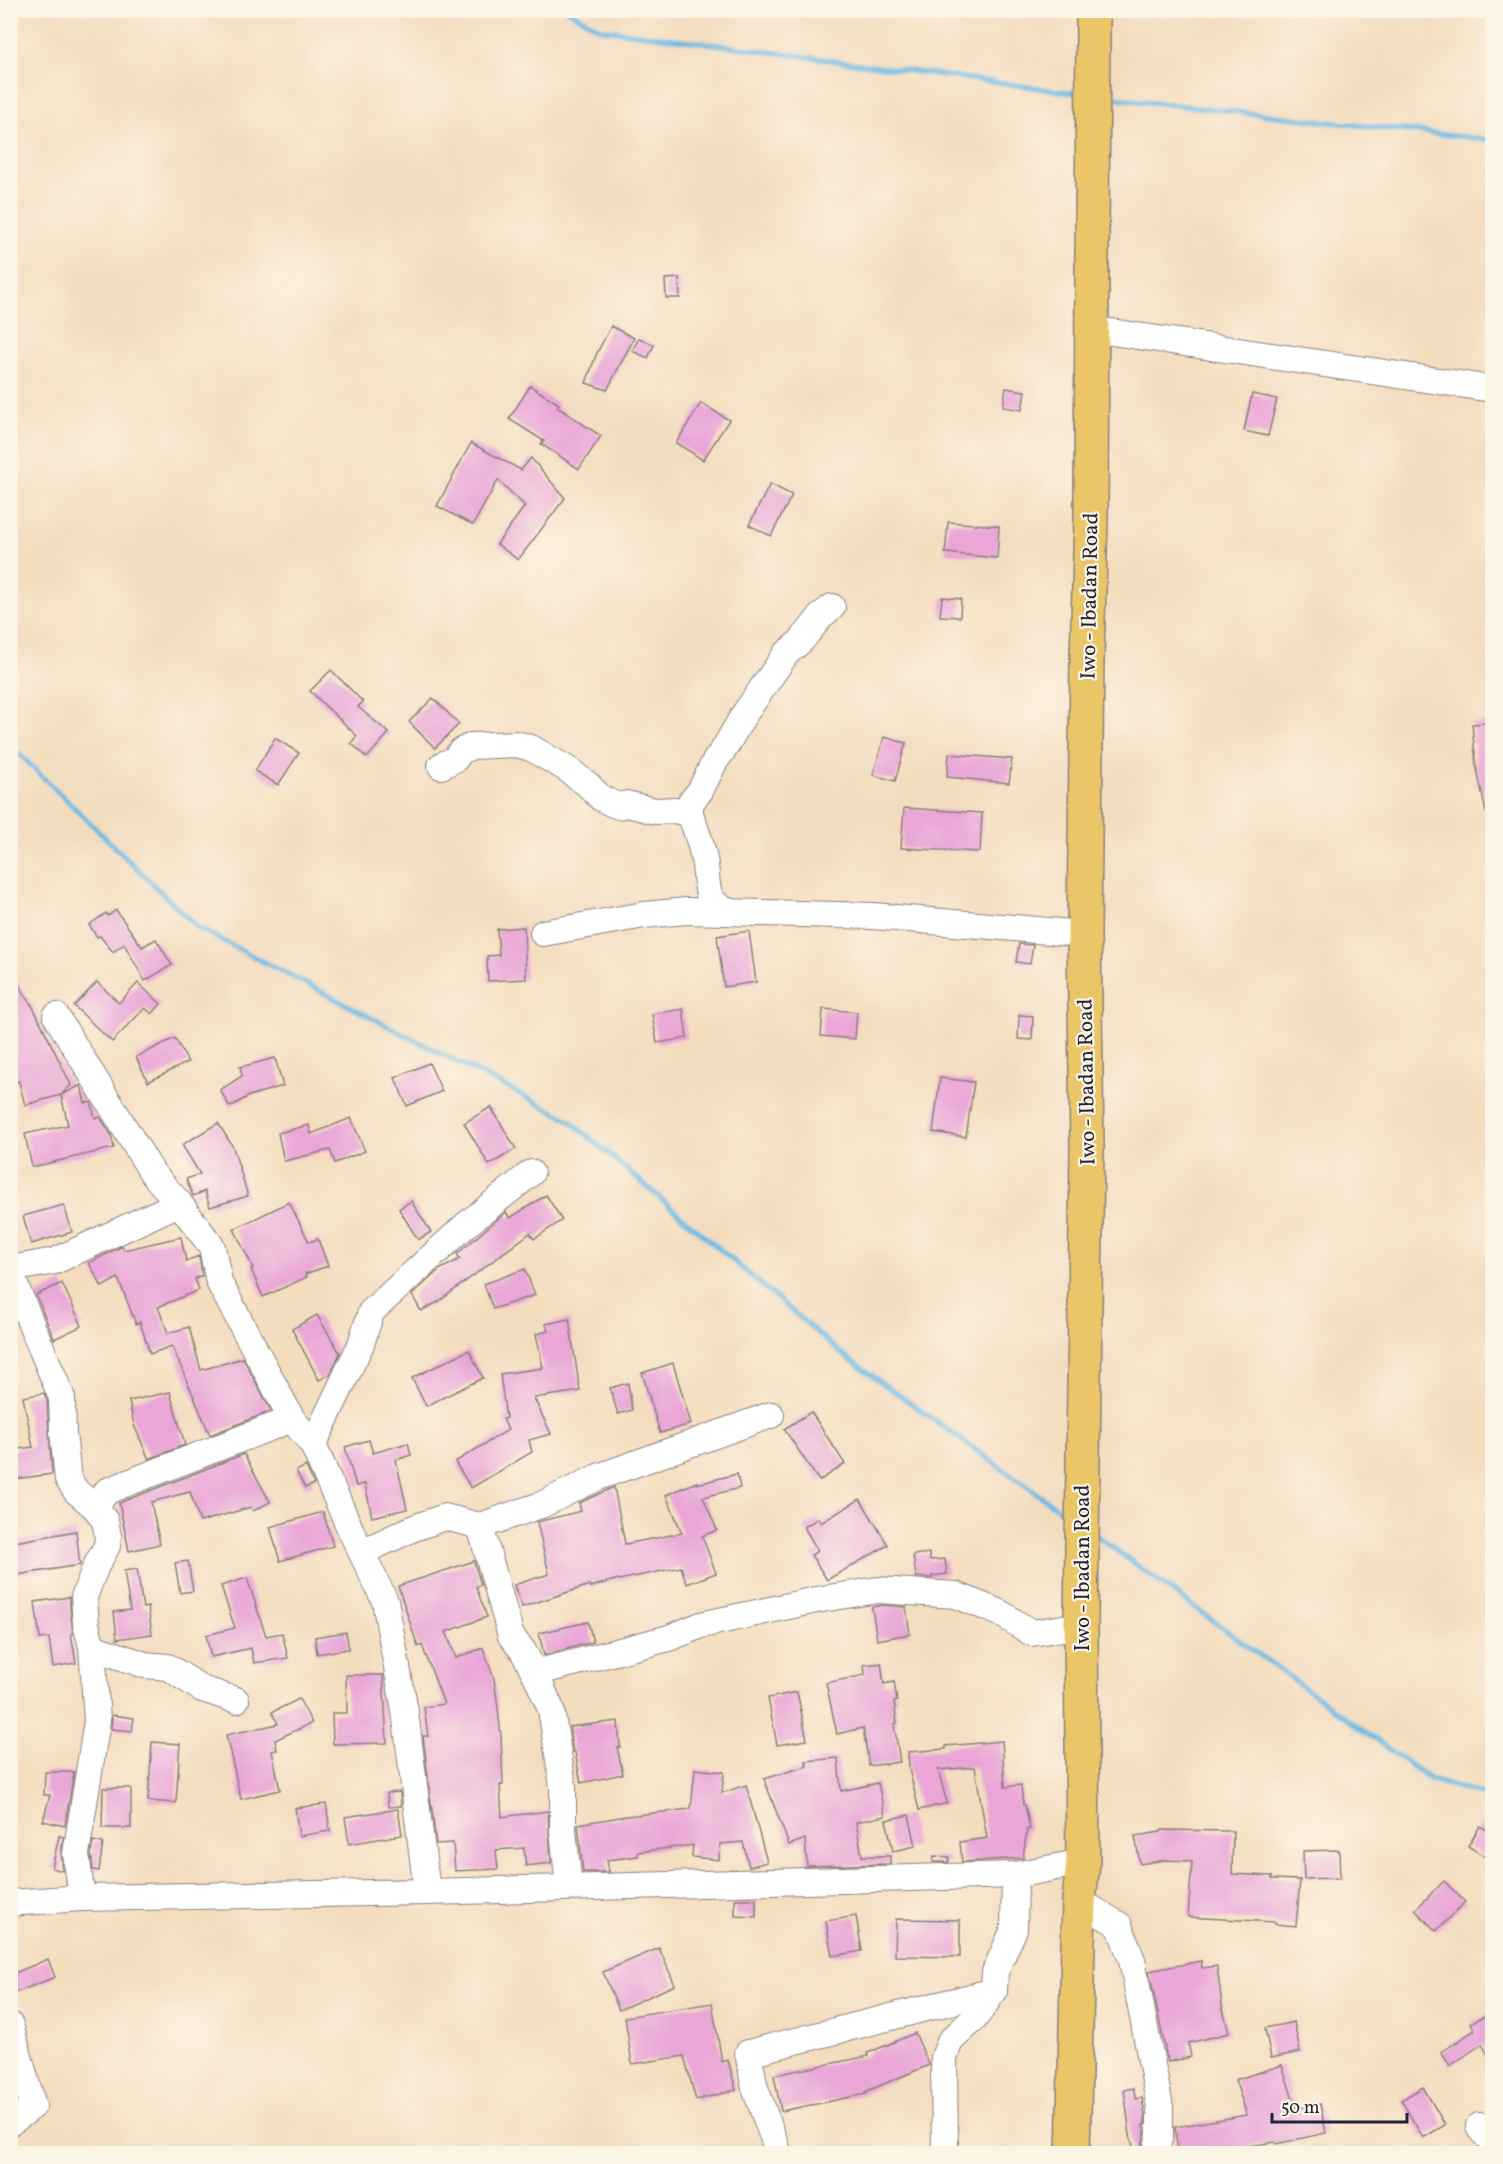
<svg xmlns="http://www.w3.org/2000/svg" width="1503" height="2164" font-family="Vollkorn,serif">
  <rect width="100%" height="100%" fill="#fcf5e5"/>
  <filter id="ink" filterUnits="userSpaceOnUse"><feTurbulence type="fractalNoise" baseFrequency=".0167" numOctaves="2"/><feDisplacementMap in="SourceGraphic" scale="12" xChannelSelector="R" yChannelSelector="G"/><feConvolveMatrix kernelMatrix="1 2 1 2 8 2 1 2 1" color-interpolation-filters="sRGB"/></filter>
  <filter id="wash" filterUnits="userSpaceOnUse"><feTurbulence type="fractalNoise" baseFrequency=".008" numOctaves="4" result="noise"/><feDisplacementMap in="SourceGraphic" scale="24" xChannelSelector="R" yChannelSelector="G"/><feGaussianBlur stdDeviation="1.35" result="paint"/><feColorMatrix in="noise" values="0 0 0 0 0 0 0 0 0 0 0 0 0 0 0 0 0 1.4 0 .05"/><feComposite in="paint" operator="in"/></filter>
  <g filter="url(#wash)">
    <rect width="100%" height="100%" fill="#f4ddbf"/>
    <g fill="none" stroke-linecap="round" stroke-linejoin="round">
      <!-- stream -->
      <g stroke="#69b9e4" stroke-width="5">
        <polyline points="567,10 601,29 1082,94"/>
        <polyline points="1104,97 1492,140"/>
        <polyline points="10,745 198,928 568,1119 842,1354 1071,1518"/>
        <polyline points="1094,1534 1431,1780 1492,1797"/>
      </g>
    </g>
    <g id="blocks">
      <!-- building -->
      <g fill="#e9a6d7">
        <polygon points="679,278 680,298 666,298 665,279"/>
        <polygon points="611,326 634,338 607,390 586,383 596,355"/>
        <polygon points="639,338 654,345 648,358 632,351"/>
        <polygon points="530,386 559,404 557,407 601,436 579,469 541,444 544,441 509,419"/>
        <polygon points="1006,388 1025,391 1022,410 1003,407"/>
        <polygon points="1252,394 1277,399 1268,436 1244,431"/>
        <polygon points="701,403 729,420 703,460 676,443"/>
        <polygon points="471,443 521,470 531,458 565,498 518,560 497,544 525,506 498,480 473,525 437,506"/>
        <polygon points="770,484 792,495 771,536 749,525"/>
        <polygon points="948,522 999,526 997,558 945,553"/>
        <polygon points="942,597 961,599 960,617 940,616"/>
        <polygon points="331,670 363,702 358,707 389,733 367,758 351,743 357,736 310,691"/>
        <polygon points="433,698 459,724 435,748 409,722"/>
        <polygon points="1487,723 1492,773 1492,811 1486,812 1476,765 1472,724"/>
        <polygon points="884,737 906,743 895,781 873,775"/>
        <polygon points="275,738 299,753 278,785 255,771"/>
        <polygon points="949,754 1012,759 1009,783 947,777"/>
        <polygon points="904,808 982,813 980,852 901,848"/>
        <polygon points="116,910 142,947 156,939 172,965 145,981 124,944 113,952 100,936 97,937 89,925 106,913 108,916"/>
        <polygon points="524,927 526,979 488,981 487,956 499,955 497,929"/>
        <polygon points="749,931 756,982 724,987 717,936"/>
        <polygon points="1019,944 1033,945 1030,964 1016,962"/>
        <polygon points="10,970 33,1007 71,1085 61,1095 81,1085 85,1103 91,1102 95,1118 100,1117 111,1134 114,1148 32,1167 25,1134 68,1125 61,1095 25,1105 19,1081 10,1085"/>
        <polygon points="97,982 119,1003 138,983 161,1004 152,1014 145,1008 112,1042 74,1006"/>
        <polygon points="683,1009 687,1038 657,1043 652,1014"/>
        <polygon points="823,1009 857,1012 855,1039 821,1036"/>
        <polygon points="1019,1015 1033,1016 1032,1040 1018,1039"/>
        <polygon points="175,1038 188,1062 148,1082 136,1057"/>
        <polygon points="275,1058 283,1086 249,1096 230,1107 220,1090 242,1076 240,1067"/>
        <polygon points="429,1063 442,1091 407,1106 395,1078"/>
        <polygon points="940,1078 974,1082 966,1137 933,1132"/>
        <polygon points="491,1107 516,1149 489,1165 464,1123"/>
        <polygon points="351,1118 365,1151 335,1163 330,1150 284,1161 278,1133 309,1125 311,1134"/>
        <polygon points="218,1123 233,1147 248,1196 210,1207 205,1191 193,1196 186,1179 200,1174 182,1145"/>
        <polygon points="546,1195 562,1220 534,1239 530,1233 438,1302 421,1311 412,1295 439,1270 460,1259 457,1254 506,1212 510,1218"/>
        <polygon points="411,1201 431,1232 418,1240 399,1209"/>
        <polygon points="289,1202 309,1242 318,1239 328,1266 305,1274 307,1277 263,1297 251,1269 253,1268 234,1229"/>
        <polygon points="64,1205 72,1232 31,1244 23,1216"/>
        <polygon points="181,1237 186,1261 199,1256 202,1276 195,1279 199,1290 158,1307 168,1333 189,1327 201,1370 243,1358 271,1411 210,1435 172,1346 150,1354 140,1322 136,1324 118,1278 102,1287 89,1263 122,1246 124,1250"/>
        <polygon points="525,1269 535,1295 493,1309 484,1284"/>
        <polygon points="62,1283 82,1326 54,1339 36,1295"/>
        <polygon points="317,1315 340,1353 330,1375 319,1380 292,1329"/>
        <polygon points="569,1319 580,1391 534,1398 551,1434 529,1440 532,1452 471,1488 455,1462 508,1430 503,1419 506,1418 500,1374 543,1368 536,1334 548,1331 546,1324"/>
        <polygon points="469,1350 483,1378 426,1406 412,1378"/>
        <polygon points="673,1363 691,1424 660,1433 642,1373"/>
        <polygon points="628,1383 632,1410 618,1414 610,1388"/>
        <polygon points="170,1392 185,1445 149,1459 134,1425 129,1401"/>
        <polygon points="44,1393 47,1401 52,1474 15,1479 11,1450 33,1447 23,1397"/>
        <polygon points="811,1412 845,1464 819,1481 784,1429"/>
        <polygon points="369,1440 373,1453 408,1443 411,1455 396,1460 407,1509 372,1517 365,1484 356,1486 345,1447"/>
        <polygon points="244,1454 270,1502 253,1511 251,1507 200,1522 190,1492 151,1502 160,1544 129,1551 119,1503"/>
        <polygon points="306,1466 314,1484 305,1488 296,1471"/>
        <polygon points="737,1474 740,1488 703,1497 717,1530 702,1536 716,1573 687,1584 681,1567 619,1580 618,1579 591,1587 590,1585 522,1607 514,1585 549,1574 537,1522 581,1511 579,1503 614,1487 625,1544 682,1533 666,1495 697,1482 697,1484"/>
        <polygon points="860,1499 888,1545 827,1580 811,1555 818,1551 804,1527 818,1518 821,1523"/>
        <polygon points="323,1512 333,1546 280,1561 270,1527"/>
        <polygon points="76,1531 80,1565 10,1576 10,1543"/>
        <polygon points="929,1553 930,1560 945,1559 947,1574 932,1576 932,1578 916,1577 913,1555"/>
        <polygon points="188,1561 193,1591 180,1593 175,1563"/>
        <polygon points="474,1561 481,1585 476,1587 487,1617 446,1632 456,1658 483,1648 494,1679 497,1700 501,1736 503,1785 500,1785 502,1817 548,1811 551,1863 526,1866 524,1848 496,1850 498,1869 455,1871 453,1843 436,1844 423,1736 428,1736 424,1707 444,1704 422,1645 418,1647 398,1586"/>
        <polygon points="137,1569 143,1608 148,1607 152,1634 117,1639 114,1612 130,1610 124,1571"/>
        <polygon points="247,1578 266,1636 282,1633 288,1658 254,1663 251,1648 211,1657 206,1635 235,1628 221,1586"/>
        <polygon points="69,1597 73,1634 71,1634 76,1663 53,1667 49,1638 40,1639 35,1602"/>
        <polygon points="882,1605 906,1607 910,1634 877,1640 872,1607"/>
        <polygon points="588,1622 593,1642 544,1655 539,1633"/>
        <polygon points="346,1632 349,1649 317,1654 315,1637"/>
        <polygon points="881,1663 884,1684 894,1682 897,1701 894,1702 897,1723 894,1724 900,1762 869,1766 863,1728 837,1734 826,1683 865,1675 864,1665"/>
        <polygon points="346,1675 383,1675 387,1743 333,1744 332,1713 347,1713"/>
        <polygon points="797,1692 807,1740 777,1745 768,1698"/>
        <polygon points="299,1699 312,1723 275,1740 277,1750 272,1751 280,1790 241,1799 226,1735 278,1724 272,1712"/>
        <polygon points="112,1715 134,1718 132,1731 111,1729"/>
        <polygon points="618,1721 620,1747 617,1747 623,1774 581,1783 575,1752 573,1752 569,1727"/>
        <polygon points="1002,1741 1005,1787 1021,1785 1023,1805 1025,1805 1030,1829 1027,1829 1023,1858 962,1862 960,1842 987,1838 975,1767 938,1770 947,1803 919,1810 909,1769 908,1752 946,1749 946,1746"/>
        <polygon points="152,1742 180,1744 176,1803 148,1801"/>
        <polygon points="838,1758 841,1791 878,1783 885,1816 856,1822 862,1856 890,1856 890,1864 807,1866 805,1839 789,1845 764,1779 807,1766 806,1761"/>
        <polygon points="695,1769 724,1772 722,1793 746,1785 767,1862 749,1867 743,1842 720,1844 719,1860 692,1857 693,1845 638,1852 638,1856 607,1860 609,1872 583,1872 578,1824 626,1816 691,1809"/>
        <polygon points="45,1772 74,1772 65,1826 43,1821 50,1795 44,1795"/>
        <polygon points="103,1788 131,1788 131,1828 102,1828"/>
        <polygon points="400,1792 401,1806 388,1807 387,1793"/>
        <polygon points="326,1804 330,1831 299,1836 295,1808"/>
        <polygon points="398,1809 402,1835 349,1844 345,1817"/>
        <polygon points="909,1815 916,1846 893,1851 886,1820"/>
        <polygon points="1480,1826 1492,1833 1492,1861 1468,1846"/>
        <polygon points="1161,1830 1233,1831 1232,1874 1272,1876 1272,1879 1300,1880 1296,1926 1275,1924 1275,1922 1188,1917 1192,1861 1165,1860 1140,1864 1135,1836 1161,1832"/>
        <polygon points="59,1836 64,1837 61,1852 63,1871 52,1868"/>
        <polygon points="93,1841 103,1843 99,1871 93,1870 91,1854"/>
        <polygon points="1339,1850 1340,1878 1304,1879 1303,1851"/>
        <polygon points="934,1856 949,1857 949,1862 933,1862"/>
        <polygon points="1444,1881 1465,1902 1436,1931 1415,1910"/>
        <polygon points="735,1899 756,1899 756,1917 735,1916"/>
        <polygon points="856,1916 862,1951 832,1956 826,1921"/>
        <polygon points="896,1919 960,1920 960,1957 895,1956"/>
        <polygon points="659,1948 675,1985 619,2010 603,1972"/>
        <polygon points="48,1959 55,1977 10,1995 10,1975"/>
        <polygon points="1201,1961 1202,1968 1217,1966 1222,2005 1229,2033 1188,2043 1191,2057 1168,2062 1149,1971"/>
        <polygon points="712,2003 722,2062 728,2060 736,2090 696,2100 684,2056 632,2064 625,2017"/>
        <polygon points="1492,2012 1492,2063 1482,2044 1450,2066 1441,2052 1475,2030 1471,2023"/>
        <polygon points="1294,2022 1300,2052 1271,2058 1265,2028"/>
        <polygon points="915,2033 929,2065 865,2092 866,2094 781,2111 774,2075 869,2056 868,2053"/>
        <polygon points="1282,2065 1296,2109 1320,2104 1326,2133 1276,2144 1275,2142 1195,2154 1178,2154 1175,2127 1247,2115 1235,2080"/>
        <polygon points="1423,2087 1445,2125 1423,2138 1401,2100"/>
        <polygon points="1133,2088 1136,2099 1142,2098 1145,2116 1145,2125 1143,2125 1145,2133 1140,2154 1135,2154 1130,2135 1124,2090"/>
      </g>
    </g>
  </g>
  <g filter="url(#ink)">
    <use href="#blocks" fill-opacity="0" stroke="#8b807d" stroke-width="1.5"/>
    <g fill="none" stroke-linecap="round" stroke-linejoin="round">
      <defs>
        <g id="minor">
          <polyline points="1091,329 1492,389"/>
          <path d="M441 766 455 759 461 751 472 746 516 744 531 748 567 769 587 784 601 798 611 803 619 806 627 804 655 811 675 810 690 814C696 829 701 844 704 859 709 883 701 898 727 911"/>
          <polyline points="690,814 690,803 700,791 715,761 724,749 743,716 786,654 801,641 822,615 832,607"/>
          <polyline points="543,933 644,915 686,911 873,916 1084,934"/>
          <polyline points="56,1016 153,1174 179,1203 212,1247 219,1282 292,1419 313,1445 351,1531 385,1601 405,1711 427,1892"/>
          <polyline points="10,1269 55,1261 179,1203"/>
          <polyline points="10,1273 62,1398 63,1433 68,1479 76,1491 95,1507"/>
          <polyline points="313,1445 361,1344 371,1312 466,1225 531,1173"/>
          <polyline points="480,1526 511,1636 523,1651 535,1673 551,1709 563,1786 563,1830 569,1887"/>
          <polyline points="362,1552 414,1528 445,1517 480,1526 541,1505 598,1477 771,1415"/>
          <polyline points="92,1647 145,1665 168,1667 202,1689 236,1700"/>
          <polyline points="535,1673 669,1638 701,1625 816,1600 878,1590 956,1595 1000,1613 1032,1633 1081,1625"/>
          <polyline points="82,1898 76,1854 97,1721 92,1647 86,1624 84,1597 96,1566 107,1546 108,1536 105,1521 95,1507 107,1491 292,1419"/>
          <polyline points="1079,1901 1119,1925 1132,1960 1160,2107 1160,2135 1155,2154"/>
          <polyline points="10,1903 82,1898 427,1892 1015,1875 1083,1862"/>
          <polyline points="10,2025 33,2106 10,2123"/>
          <polyline points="1479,2126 1492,2143"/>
          <polyline points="779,2154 755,2088 748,2053 994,1991"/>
          <polyline points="945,2154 944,2058 950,2041 975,2018 994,1991 995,1972 1014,1929 1015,1875"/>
        </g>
        <polyline id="major" points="1073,2154 1079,1901 1083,1862 1081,1625 1087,1148 1084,934 1087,656 1091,518 1093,10"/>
      </defs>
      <!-- minor casing -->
      <use href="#minor" stroke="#8b807d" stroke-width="28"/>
      <!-- major casing -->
      <use href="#major" stroke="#8b807d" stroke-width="36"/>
      <!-- minor -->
      <use href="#minor" stroke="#fff" stroke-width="26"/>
      <!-- major -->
      <use href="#major" stroke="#ebc669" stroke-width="33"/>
    </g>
  </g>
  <g text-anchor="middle" stroke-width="4.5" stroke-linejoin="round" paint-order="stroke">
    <!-- street labels -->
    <g font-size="21" fill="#22223b" stroke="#fcf5e5">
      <text transform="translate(1089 596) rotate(-89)" y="7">Iwo - Ibadan Road</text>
      <text transform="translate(1086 1082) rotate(-91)" y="7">Iwo - Ibadan Road</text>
      <text transform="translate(1082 1568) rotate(-90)" y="7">Iwo - Ibadan Road</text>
    </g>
  </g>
  <!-- margin -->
  <rect width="1503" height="2164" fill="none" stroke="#fcf5e5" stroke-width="36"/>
  <!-- scale -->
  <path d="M1272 2113v9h135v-9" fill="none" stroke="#22223b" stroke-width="3"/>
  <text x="1281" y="2113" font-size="18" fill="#22223b" stroke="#fcf5e5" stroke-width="4.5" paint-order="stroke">50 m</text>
</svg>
